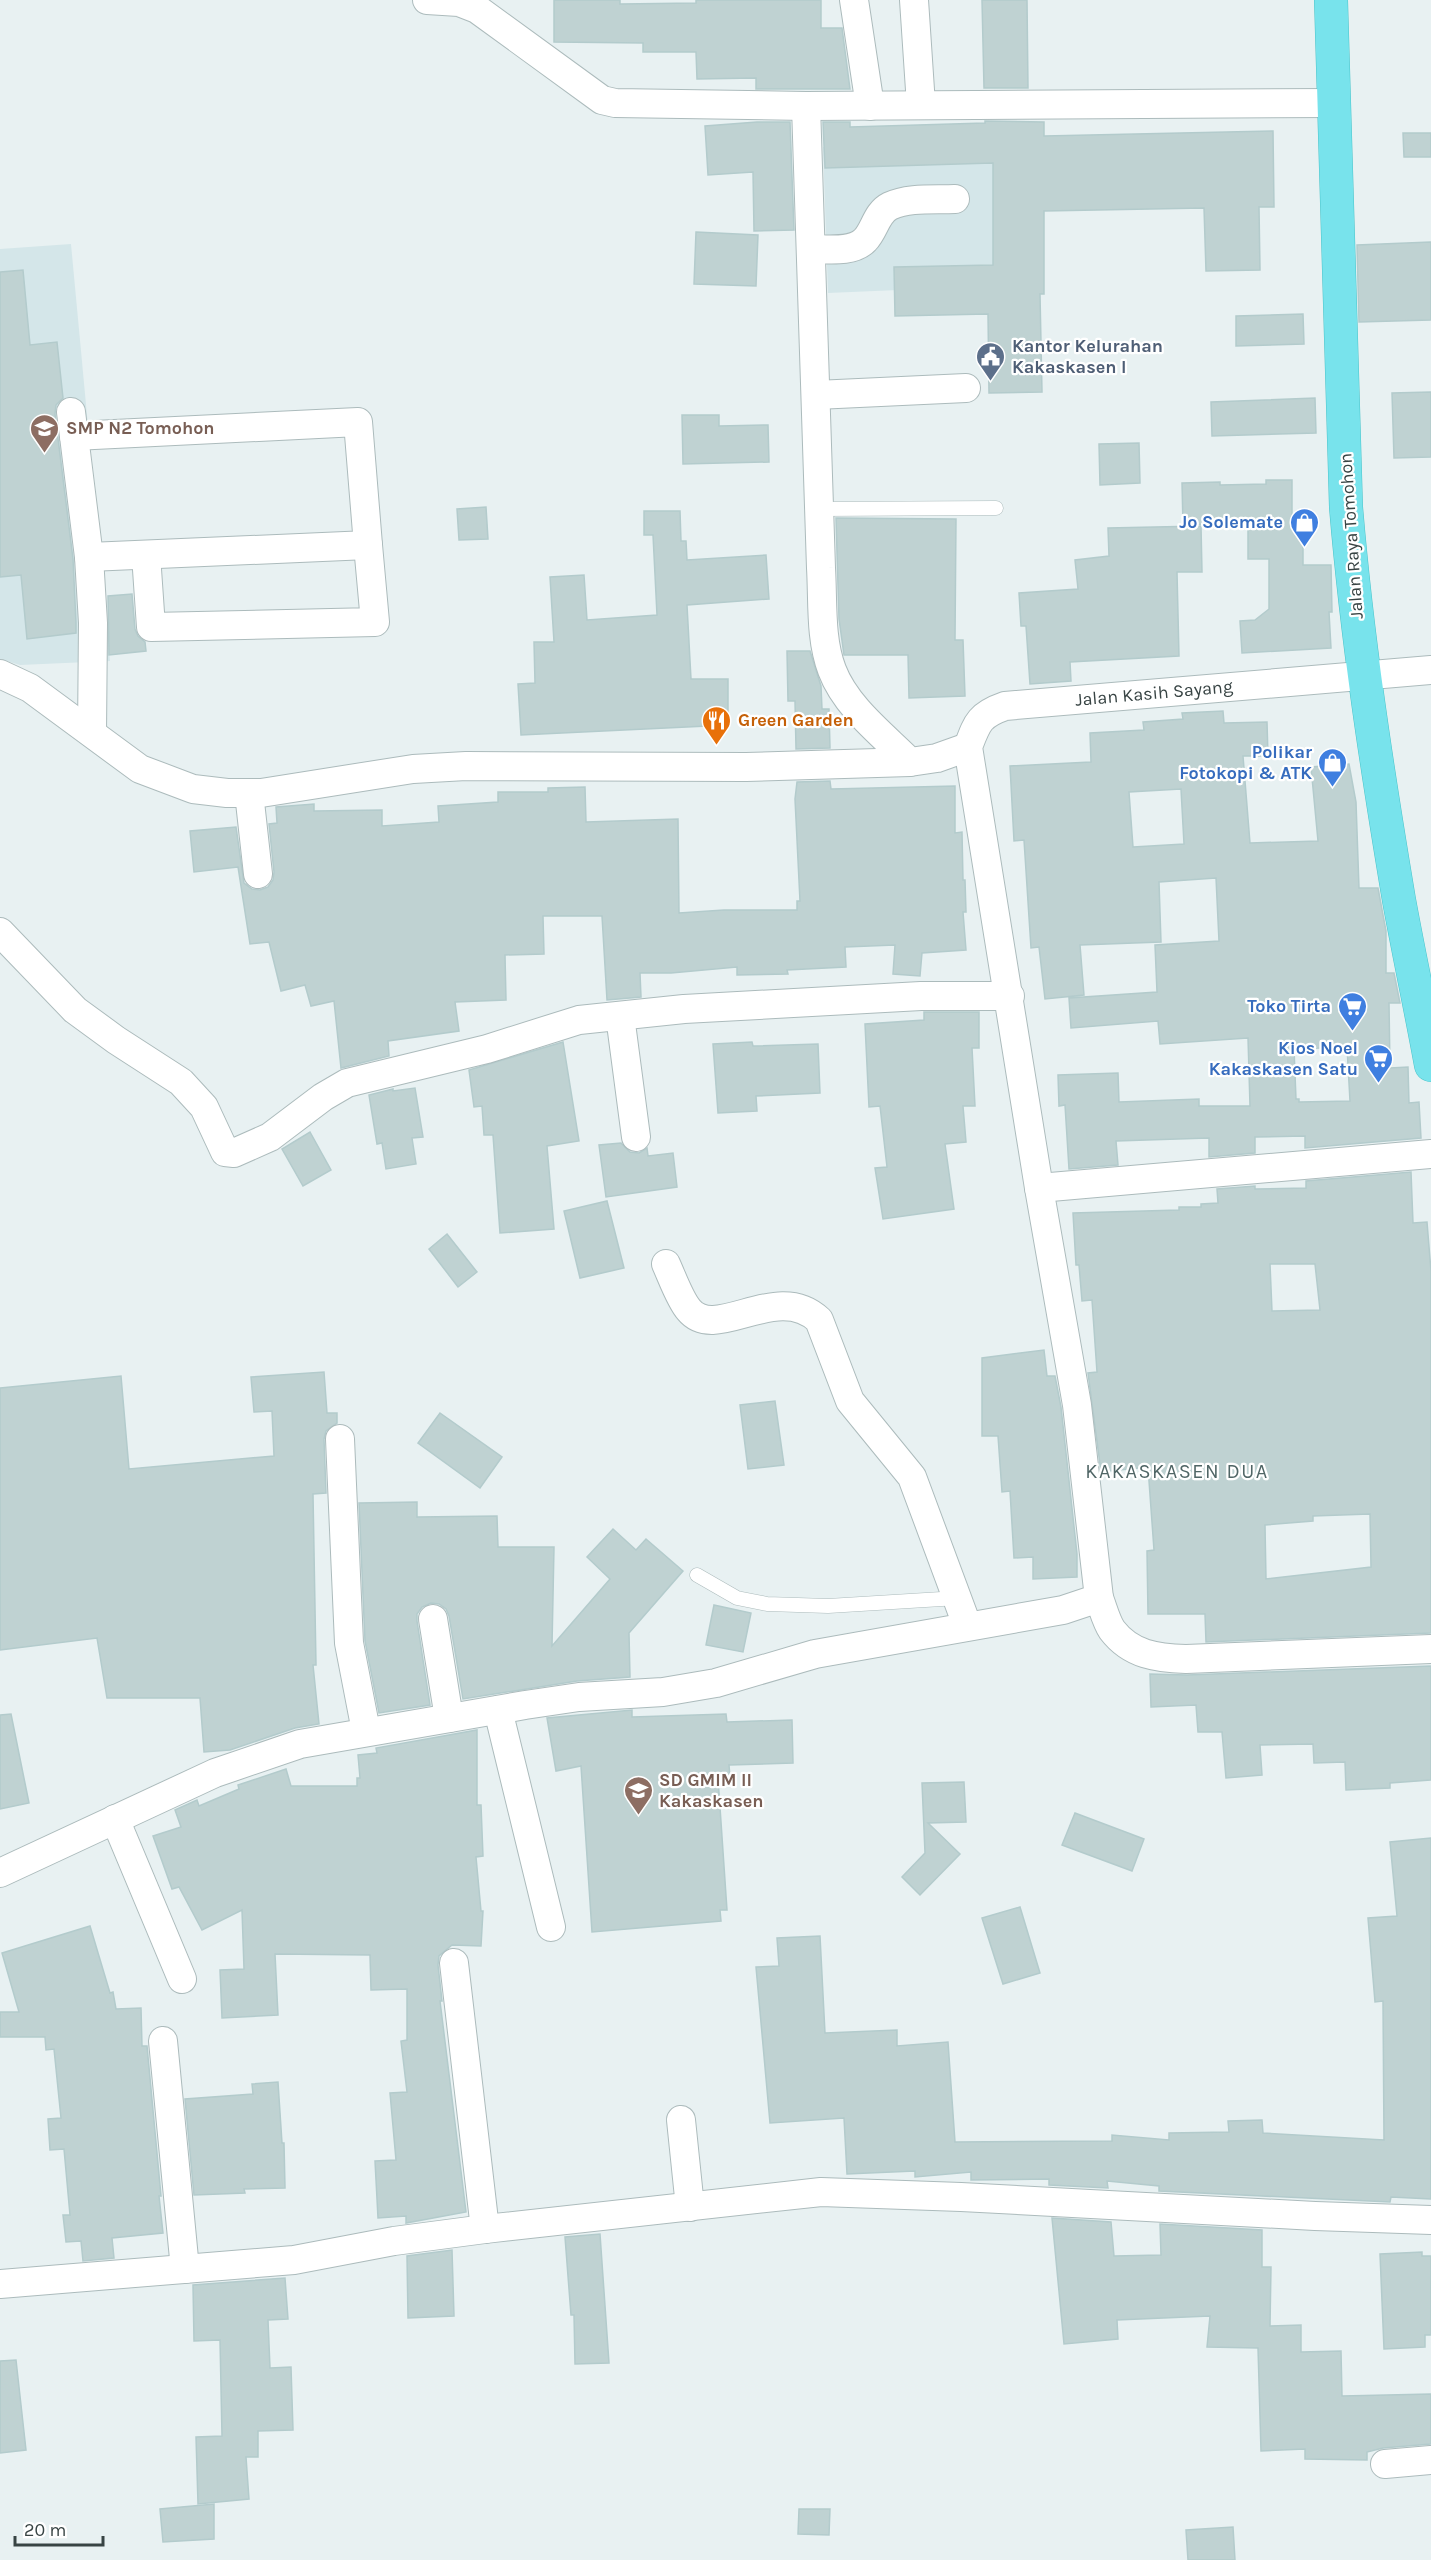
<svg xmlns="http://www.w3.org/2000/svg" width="1431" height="2560" font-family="Karla,sans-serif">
  <rect width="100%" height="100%" fill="#e8f1f2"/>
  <!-- education -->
  <g fill="#d4e6e9">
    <polygon points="1018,140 1024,308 968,287 828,293 823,147"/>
    <polygon points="71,244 110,661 20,665 0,659 0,249"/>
  </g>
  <!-- building -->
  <g fill="#bfd2d2" stroke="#b3cbcc" stroke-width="1.5" fill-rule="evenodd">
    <polygon points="554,0 620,0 620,4 696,3 696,0 821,0 821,28 842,28 850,89 756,89 756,78 697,79 696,52 643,52 643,43 554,42"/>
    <polygon points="982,0 1027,0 1028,88 984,88"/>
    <polygon points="985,121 1044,122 1044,136 1273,131 1274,207 1259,207 1260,270 1206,271 1204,208 1044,211 1044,294 1040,294 1042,392 989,393 988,314 895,316 894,267 993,265 993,163 825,168 823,122 850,122 850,127 985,123"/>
    <polygon points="757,122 790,122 794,230 754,231 753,172 708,175 705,126"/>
    <polygon points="1403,133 1431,133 1431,157 1404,157"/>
    <polygon points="696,232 758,235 756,286 694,284"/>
    <polygon points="1431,242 1431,320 1359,322 1357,245"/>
    <polygon points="23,270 30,345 57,342 63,398 56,405 55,414 73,559 76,623 76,633 27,639 21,575 0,577 0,272"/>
    <polygon points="1303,314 1304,344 1236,346 1236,316"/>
    <polygon points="1431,392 1431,457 1394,458 1392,393"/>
    <polygon points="1315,398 1316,433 1212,436 1211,402"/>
    <polygon points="682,415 719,415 719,426 768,425 769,462 683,464"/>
    <polygon points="1139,443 1140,483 1100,485 1099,444"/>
    <polygon points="1266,480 1292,480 1292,526 1303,526 1303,565 1331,565 1332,612 1329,612 1331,648 1242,653 1240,621 1255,620 1269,609 1269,559 1248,559 1248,523 1183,525 1182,483 1220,482 1220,485 1266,484"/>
    <polygon points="486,507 488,539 459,540 457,509"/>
    <polygon points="644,511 680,511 681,541 686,541 687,560 766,555 769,599 687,605 691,679 728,679 728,725 521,735 518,684 535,683 534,642 554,642 550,577 584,575 587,620 657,615 653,535 644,535"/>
    <polygon points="836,518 956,519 955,640 963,640 965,696 909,698 908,655 844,655 839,619"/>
    <polygon points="1201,526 1202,572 1177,572 1179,656 1070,662 1071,681 1030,684 1026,626 1021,626 1019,593 1078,589 1075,560 1109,556 1108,528"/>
    <polygon points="132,594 135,629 138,636 145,642 146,651 109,655 108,596"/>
    <polygon points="787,651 810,651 821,686 822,709 829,709 830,748 796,749 795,701 788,701"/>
    <path d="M1223 711 1224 723 1267 722 1268 756H1243L1250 843 1318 841 1311 767 1349 764 1356 802 1359 888H1378L1386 931V973H1394L1400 1003H1389L1390 1068 1408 1067 1409 1103 1419 1102 1421 1138 1305 1148V1136L1255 1137V1153L1209 1157V1138L1116 1141 1118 1165 1069 1169 1065 1105 1059 1106 1058 1075 1118 1073 1119 1102 1199 1099V1106H1250L1248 1038 1160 1044 1158 1021 1071 1028 1069 998 1157 992 1155 945 1219 941 1216 878 1159 882 1161 942 1080 945 1084 995 1045 999 1039 947 1031 948 1024 840 1014 841 1010 766 1091 762 1090 733 1144 730 1143 722 1183 719 1182 713ZM1181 789 1184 844 1133 847 1129 792ZM1347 1047 1350 1101 1299 1102V1099H1296L1294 1049Z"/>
    <polygon points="830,781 831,789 955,786 955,833 962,832 963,880 965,880 966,912 963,912 966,950 922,953 920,976 893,974 895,945 845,947 846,967 787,970 788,974 737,975 737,967 671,973 640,973 641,997 607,1000 602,916 543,916 544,954 505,955 506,1000 455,1002 459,1031 388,1041 389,1056 341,1068 334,1001 311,1006 305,985 281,991 269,942 250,944 238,867 194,872 190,831 236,827 244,883 252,889 260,890 268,887 273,880 274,872 269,824 277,823 276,807 314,804 314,811 382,810 382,826 439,822 438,806 498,802 498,792 548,792 548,788 585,787 586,822 678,819 679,913 724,910 797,910 797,901 800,901 795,799 797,782"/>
    <polygon points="924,1012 979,1012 979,1048 972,1048 975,1106 963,1106 966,1142 945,1144 954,1209 883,1219 875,1168 887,1167 880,1106 869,1107 865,1024 924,1020"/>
    <polygon points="563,1042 579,1141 547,1146 554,1229 500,1233 493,1135 484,1135 482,1106 474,1107 469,1070"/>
    <polygon points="752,1042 753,1046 818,1044 820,1093 756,1096 757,1111 718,1113 713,1044"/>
    <polygon points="415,1088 423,1137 412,1138 416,1164 386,1169 382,1143 377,1144 369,1095 393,1089 393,1091"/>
    <polygon points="310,1132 331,1170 303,1186 282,1149"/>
    <polygon points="621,1143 630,1152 639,1153 647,1148 648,1156 673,1153 677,1187 606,1197 599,1145"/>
    <path d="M1411 1172 1413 1223 1427 1222 1431 1271V1633L1206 1642 1205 1614H1148L1147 1551 1154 1550 1148 1467 1101 1472 1088 1373 1097 1372 1092 1300 1082 1301 1079 1265H1076L1073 1213 1179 1210V1207H1201V1204L1218 1203 1217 1189 1255 1186V1189L1306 1188V1181ZM1270 1264H1315L1320 1310 1272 1311ZM1370 1514 1371 1567 1266 1579 1265 1525 1313 1521V1516Z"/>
    <polygon points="607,1201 624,1268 580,1278 564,1211"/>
    <polygon points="447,1234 477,1272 458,1287 429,1249"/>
    <polygon points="1044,1350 1047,1376 1055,1376 1061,1407 1077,1554 1077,1577 1033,1579 1033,1557 1014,1558 1010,1491 1002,1492 998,1436 982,1436 982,1358"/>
    <polygon points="324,1372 327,1413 337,1413 337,1423 326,1431 324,1439 326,1493 313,1494 316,1665 313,1665 319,1724 295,1728 230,1750 204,1752 200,1698 107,1698 97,1638 0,1650 0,1388 121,1376 129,1469 274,1456 272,1411 254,1412 251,1377"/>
    <polygon points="775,1401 784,1465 748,1469 740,1405"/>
    <polygon points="440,1413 502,1457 480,1488 418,1443"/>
    <polygon points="417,1502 417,1517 497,1516 498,1547 554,1547 552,1646 610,1579 587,1557 613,1529 636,1550 646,1539 683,1571 629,1633 630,1677 577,1681 463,1699 449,1616 446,1609 439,1604 431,1603 422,1607 417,1614 417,1621 430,1705 379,1713 365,1641 359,1503"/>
    <polygon points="714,1605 751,1613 743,1652 706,1645"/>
    <polygon points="1431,1666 1431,1780 1390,1783 1390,1788 1346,1790 1345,1762 1314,1763 1313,1744 1260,1745 1262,1775 1226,1778 1222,1732 1198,1732 1196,1705 1151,1707 1150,1674 1187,1675"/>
    <polygon points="632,1710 632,1717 726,1714 727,1722 792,1720 793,1763 729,1765 730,1777 718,1778 727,1910 720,1910 721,1921 592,1932 581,1766 556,1771 547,1718"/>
    <polygon points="11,1714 29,1803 0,1809 0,1715"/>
    <polygon points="477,1730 477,1805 481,1805 483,1856 476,1857 481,1911 483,1911 481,1946 452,1945 439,1956 438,1965 442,2001 440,2001 466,2212 406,2223 406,2216 378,2218 375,2161 396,2160 390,2093 407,2092 401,2041 407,2040 407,1989 371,1990 370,1955 275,1954 278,2015 222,2018 220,1970 244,1969 242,1910 202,1930 179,1887 172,1889 153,1836 181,1827 175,1810 197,1800 199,1806 239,1789 238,1785 286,1769 291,1786 357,1786 357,1778 360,1778 358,1755 377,1753 376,1748"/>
    <polygon points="964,1782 966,1822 928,1823 960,1854 920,1895 902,1877 925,1853 922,1783"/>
    <polygon points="1075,1813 1144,1839 1132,1871 1062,1845"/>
    <polygon points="1431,1838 1431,2199 1391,2197 1390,2202 1159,2191 1159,2186 1107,2181 1108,2188 1049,2185 1049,2179 971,2180 971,2172 915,2177 915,2171 847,2174 844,2118 770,2123 756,1967 779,1966 777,1938 820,1936 825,2033 897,2030 897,2046 948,2042 955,2142 1112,2141 1112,2135 1169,2140 1169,2133 1229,2132 1228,2121 1262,2120 1263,2133 1384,2140 1383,2001 1375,2002 1368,1918 1397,1916 1390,1842"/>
    <polygon points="1020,1907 1040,1973 1003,1984 982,1918"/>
    <polygon points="90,1926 110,1993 113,1992 116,2009 141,2008 142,2046 147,2046 161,2196 159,2196 163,2233 112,2238 114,2258 83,2261 81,2241 66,2242 63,2215 70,2215 64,2149 50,2150 48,2119 61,2118 54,2049 46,2050 45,2037 0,2037 0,2012 19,2012 2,1953"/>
    <polygon points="278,2082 282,2143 284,2143 285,2188 244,2189 245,2193 194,2195 185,2099 253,2094 252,2084"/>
    <polygon points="1052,2218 1111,2222 1114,2256 1161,2255 1160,2224 1262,2230 1262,2267 1271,2267 1270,2326 1301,2325 1301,2352 1341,2351 1342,2396 1431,2394 1431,2444 1383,2448 1367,2452 1367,2460 1305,2459 1305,2449 1261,2451 1258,2348 1207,2347 1210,2316 1117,2320 1118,2339 1064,2344"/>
    <polygon points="600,2234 609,2363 575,2364 574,2315 571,2315 565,2237"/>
    <polygon points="452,2250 454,2316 408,2318 407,2256"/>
    <polygon points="1422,2252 1422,2256 1431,2256 1431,2335 1425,2335 1425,2347 1384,2349 1380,2254"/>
    <polygon points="285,2278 288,2319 268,2320 270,2368 291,2367 293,2430 258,2431 258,2457 246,2457 249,2499 198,2504 196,2437 222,2436 220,2340 194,2341 193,2285"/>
    <polygon points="16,2360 26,2450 0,2453 0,2361"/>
    <polygon points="214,2504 214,2539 163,2542 160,2509"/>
    <polygon points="799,2509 830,2509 829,2535 798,2534"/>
    <polygon points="1233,2527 1235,2560 1188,2560 1186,2530"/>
  </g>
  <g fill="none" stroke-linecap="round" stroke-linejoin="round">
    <defs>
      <g id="lane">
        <polyline points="819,509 996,508"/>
        <polyline points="697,1575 737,1598 767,1604 828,1606 958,1598"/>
      </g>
      <g id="street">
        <polyline points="427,0 459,2 477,9 602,100 615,103 806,106 1333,103"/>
        <polyline points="854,0 870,106"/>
        <polyline points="914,0 921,105"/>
        <path d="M806 106 821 568C823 601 820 639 832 670 846 707 883 735 910 762L937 758 968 747"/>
        <path d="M811 249C827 249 853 253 865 240 875 230 876 213 890 206 909 197 935 200 955 199"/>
        <polyline points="816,395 966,388"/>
        <polyline points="71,412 89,557 93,623 92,733"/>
        <polyline points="74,436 358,422 368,545 89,557"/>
        <polyline points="146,555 151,627 375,622 368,545"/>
        <polyline points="0,674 30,688 140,769 193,789 227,793 261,793 413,769 466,766 746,767 910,762"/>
        <polyline points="249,793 258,874"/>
        <polyline points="0,932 75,1010 116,1040 181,1082 204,1107 225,1152 234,1153 270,1137 323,1097 347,1083 487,1049 579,1020 684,1009 921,996 1010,996"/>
        <polyline points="620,1016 636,1137"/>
        <polyline points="1039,1188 1431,1154"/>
        <path d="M666 1264C672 1277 680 1300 689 1310 716 1343 777 1280 819 1320L850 1401 912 1477 967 1625"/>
        <polyline points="340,1439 349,1643 366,1731"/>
        <path d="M1099 1598 1077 1405 1039 1188 968 747C977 723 979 715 1005 706L1431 670"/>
        <polyline points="433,1619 449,1718"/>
        <polyline points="498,1710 551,1927"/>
        <polyline points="115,1819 182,1979"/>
        <path d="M0 1873 215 1773 300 1744 525 1705 579 1697 663 1692 716 1683 815 1654 1063 1610 1099 1598C1103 1608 1106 1621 1112 1630 1131 1655 1157 1658 1186 1659L1431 1649"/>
        <polyline points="454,1963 485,2229"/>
        <polyline points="163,2041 185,2269"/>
        <polyline points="681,2120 690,2207"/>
        <polyline points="0,2284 294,2260 394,2241 485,2229 821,2192 961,2197 1315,2216 1431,2220"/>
        <polyline points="1385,2464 1431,2460"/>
      </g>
      <path id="highway" d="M1331 0 1346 507C1357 639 1377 769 1399 900 1409 955 1421 1010 1431 1065"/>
    </defs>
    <!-- lane casing -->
    <use href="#lane" stroke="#acbbbc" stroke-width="15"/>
    <!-- street casing -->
    <use href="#street" stroke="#acbbbc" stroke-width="30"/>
    <!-- highway casing -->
    <use href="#highway" stroke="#4ac4ca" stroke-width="34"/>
    <!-- lane -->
    <use href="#lane" stroke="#fff" stroke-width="14"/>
    <!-- street -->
    <use href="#street" stroke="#fff" stroke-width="28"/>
    <!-- highway -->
    <use href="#highway" stroke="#78e3ec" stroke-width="33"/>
  </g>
  <!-- icons -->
  <defs>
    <symbol id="civic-pin" viewBox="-11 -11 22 30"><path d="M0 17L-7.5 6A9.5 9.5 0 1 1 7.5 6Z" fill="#5c6f8a" stroke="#fff"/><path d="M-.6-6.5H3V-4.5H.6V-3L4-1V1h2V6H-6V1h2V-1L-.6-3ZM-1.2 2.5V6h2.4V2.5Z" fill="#fff"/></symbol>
    <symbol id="school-pin" viewBox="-11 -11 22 30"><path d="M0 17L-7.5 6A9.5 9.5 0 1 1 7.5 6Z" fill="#8d6e63" stroke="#fff"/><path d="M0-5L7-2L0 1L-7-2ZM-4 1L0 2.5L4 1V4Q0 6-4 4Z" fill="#fff"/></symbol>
    <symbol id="shop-pin" viewBox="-11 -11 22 30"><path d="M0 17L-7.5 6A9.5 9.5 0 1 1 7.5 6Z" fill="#3f7fe0" stroke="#fff"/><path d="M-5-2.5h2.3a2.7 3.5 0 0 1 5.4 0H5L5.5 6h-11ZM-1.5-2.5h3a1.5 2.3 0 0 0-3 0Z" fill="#fff"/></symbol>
    <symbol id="restaurant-pin" viewBox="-11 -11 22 30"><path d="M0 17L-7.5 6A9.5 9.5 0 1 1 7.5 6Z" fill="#e8710a" stroke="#fff"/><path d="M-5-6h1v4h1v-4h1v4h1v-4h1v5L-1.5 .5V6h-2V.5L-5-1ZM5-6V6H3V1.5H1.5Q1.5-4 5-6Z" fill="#fff"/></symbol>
    <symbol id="supermarket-pin" viewBox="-11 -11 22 30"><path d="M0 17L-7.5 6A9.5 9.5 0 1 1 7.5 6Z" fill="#3f7fe0" stroke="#fff"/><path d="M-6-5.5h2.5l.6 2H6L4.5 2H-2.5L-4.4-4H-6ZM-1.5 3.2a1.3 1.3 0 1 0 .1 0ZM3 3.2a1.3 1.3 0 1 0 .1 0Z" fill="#fff"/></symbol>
  </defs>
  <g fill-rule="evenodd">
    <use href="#civic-pin" x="974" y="340" width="33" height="45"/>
    <use href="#school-pin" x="28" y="412" width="33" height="45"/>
    <use href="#shop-pin" x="1288" y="506" width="33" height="45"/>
    <use href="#restaurant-pin" x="700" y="704" width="33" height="45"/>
    <use href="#shop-pin" x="1316" y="746" width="33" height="45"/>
    <use href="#supermarket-pin" x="1336" y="990" width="33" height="45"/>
    <use href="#supermarket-pin" x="1362" y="1042" width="33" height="45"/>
    <use href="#school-pin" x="622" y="1774" width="33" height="45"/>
  </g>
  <g text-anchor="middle" stroke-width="4.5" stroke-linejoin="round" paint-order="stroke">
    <!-- service labels -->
    <g font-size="18" font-weight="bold" fill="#4e5e75" stroke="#fff" text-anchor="start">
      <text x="1012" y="352">Kantor Kelurahan<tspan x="1012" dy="21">Kakaskasen I</tspan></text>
    </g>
    <!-- education labels -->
    <g font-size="18" font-weight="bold" fill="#785e54" stroke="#fff" text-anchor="start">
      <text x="66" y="434">SMP N2 Tomohon</text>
      <text x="659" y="1786">SD GMIM II<tspan x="659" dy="21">Kakaskasen</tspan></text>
    </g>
    <!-- shop labels -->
    <g font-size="18" font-weight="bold" fill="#366cbe" stroke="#fff" text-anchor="end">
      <text x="1283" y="528">Jo Solemate</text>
      <text x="1312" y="758">Polikar<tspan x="1312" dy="21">Fotokopi &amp; ATK</tspan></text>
      <text x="1331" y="1012">Toko Tirta</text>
      <text x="1358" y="1054">Kios Noel<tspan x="1358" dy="21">Kakaskasen Satu</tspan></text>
    </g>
    <!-- street labels -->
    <g font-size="18" fill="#384444" stroke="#fff">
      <text transform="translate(1351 536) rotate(-94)" y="6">Jalan Raya Tomohon</text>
      <text transform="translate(1154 693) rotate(-5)" y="6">Jalan Kasih Sayang</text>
    </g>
    <!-- food labels -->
    <g font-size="18" font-weight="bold" fill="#c56008" stroke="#fff" text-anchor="start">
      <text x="738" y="726">Green Garden</text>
    </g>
    <!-- neighbourhood labels -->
    <g font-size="20" letter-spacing="1.5" fill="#506666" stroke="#fff">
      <text x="1177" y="1478">KAKASKASEN DUA</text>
    </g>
  </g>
  <!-- scale -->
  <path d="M15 2536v9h88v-9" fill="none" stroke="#384444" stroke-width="3"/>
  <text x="24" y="2536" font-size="18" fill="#384444" stroke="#ffffff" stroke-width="4.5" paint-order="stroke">20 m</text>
</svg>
